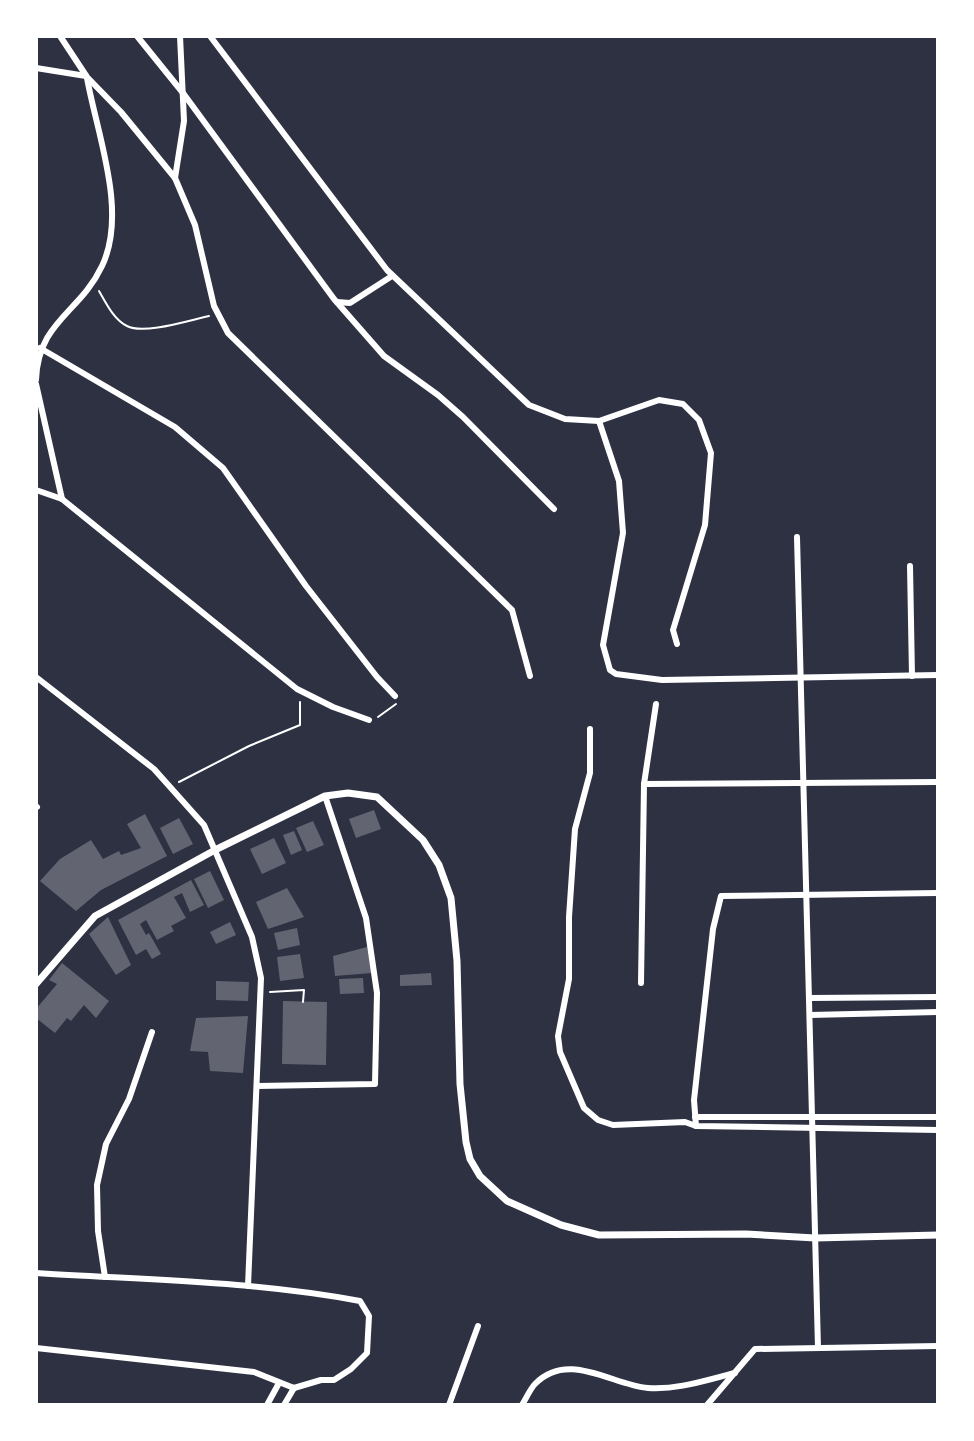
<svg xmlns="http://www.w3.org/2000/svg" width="974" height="1441" font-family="'Sofia Sans Condensed',sans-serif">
  <rect width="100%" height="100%" fill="#2d3142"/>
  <!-- building -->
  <g fill="#626471">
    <polygon points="374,810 381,829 356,838 349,819"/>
    <polygon points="145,814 167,856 101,890 76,911 40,881 60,859 91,840 103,859 119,851 121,855 141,848 127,824"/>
    <polygon points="179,818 193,844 173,854 160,828"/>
    <polygon points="313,821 324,845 307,852 296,828"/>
    <polygon points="294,831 302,850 291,855 283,835"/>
    <polygon points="274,838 286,863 262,874 250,849"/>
    <polygon points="210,871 224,900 208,908 194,879"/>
    <polygon points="191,880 204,905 190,912 182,893 174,897 186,918 171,926 174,931 157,940 146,920 140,924 146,935 149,933 161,954 152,959 146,949 136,955 118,920"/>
    <polygon points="287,888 304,917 268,929 256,902"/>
    <polygon points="108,917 131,965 116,975 89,934"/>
    <polygon points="230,922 236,935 216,944 210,932"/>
    <polygon points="297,928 300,945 278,950 274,933"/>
    <polygon points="367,947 372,973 335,976 333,956"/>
    <polygon points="300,954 304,978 280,981 277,957"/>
    <polygon points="62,963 109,1001 96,1018 84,1005 71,1021 67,1018 55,1033 36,1018 36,1009 57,984 49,980"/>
    <polygon points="431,973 432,985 400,986 400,975"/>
    <polygon points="363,978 364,993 340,994 339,979"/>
    <polygon points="216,981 249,982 248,1001 216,1000"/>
    <polygon points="283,1001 327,1002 326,1065 282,1064"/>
    <polygon points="248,1016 243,1073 210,1071 208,1052 190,1051 196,1018"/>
  </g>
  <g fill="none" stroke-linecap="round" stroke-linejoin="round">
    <!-- path -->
    <g stroke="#fff" stroke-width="2">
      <path d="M99 291C106 303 114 320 127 326 144 335 190 320 209 316"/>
      <polyline points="378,717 396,704"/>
      <polyline points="179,782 249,746 300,725 300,702"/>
      <polyline points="270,992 304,990 303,1002"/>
    </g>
    <!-- minor -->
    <g stroke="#fff" stroke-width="6">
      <polyline points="60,36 87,77 121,112 175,178 195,225 214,306 228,333 512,610 530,676"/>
      <polyline points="137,36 183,93 334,299 384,356 438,395 463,417 554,509"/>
      <polyline points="210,36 387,270 529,405 565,419 599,421 659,400 683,404 699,420 711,453 705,525 673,630 677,644"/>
      <polyline points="36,68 86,76"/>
      <polyline points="175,178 184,121 180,36"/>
      <polyline points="337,302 350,303 392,276"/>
      <polyline points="40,348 175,427 223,468 306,586 377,677 395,696"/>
      <path d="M36 380C38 321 80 313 102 266 128 212 97 134 87 78"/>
      <polyline points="36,384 62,499"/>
      <polyline points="599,421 619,481 623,533 603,645 610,670 616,674 662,680 938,675"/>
      <polyline points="36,490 62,499 297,689 333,707 369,720"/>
      <polyline points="797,537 818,1348"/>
      <polyline points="910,566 912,676"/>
      <polyline points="36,677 154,769 204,825 252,937 261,978 248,1286"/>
      <polyline points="590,729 590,773 575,829 569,917 569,979 558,1036 560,1052 584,1108 598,1120 613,1125 685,1122 696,1126 938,1130"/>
      <polyline points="644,784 938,782"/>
      <polyline points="36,806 37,807"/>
      <polyline points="641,983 644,784 656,704"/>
      <polyline points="809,998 938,997"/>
      <polyline points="810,1015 938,1012"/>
      <polyline points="257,1086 375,1084 377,993 366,918 325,796"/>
      <polyline points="695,1117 938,1117"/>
      <polyline points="696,1126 694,1100 713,929 721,896 938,893"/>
      <path d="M36 1273C144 1280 253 1281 360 1301L369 1316 367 1353 351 1369 334 1380H321L294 1388 254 1372 36 1348"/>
      <polyline points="105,1277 98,1231 97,1185 106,1144 129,1099 152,1032"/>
      <polyline points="267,1405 279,1383"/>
      <polyline points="284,1405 294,1388"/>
      <polyline points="449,1405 478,1326"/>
      <path d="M522 1405C526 1399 530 1389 535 1384 568 1350 612 1385 648 1388 678 1390 706 1380 735 1373"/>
      <polyline points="707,1405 755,1349 938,1346"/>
    </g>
    <!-- tertiary -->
    <polyline stroke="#fff" stroke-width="7" points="36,984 95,916 215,850 325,796 348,793 377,797 423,840 439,865 451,898 457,961 460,1084 466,1142 470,1159 480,1176 507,1201 561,1225 599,1235 746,1234 815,1238 938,1235"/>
  </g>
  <!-- border -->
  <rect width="974" height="1441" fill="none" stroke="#ffffff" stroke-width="76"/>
</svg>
